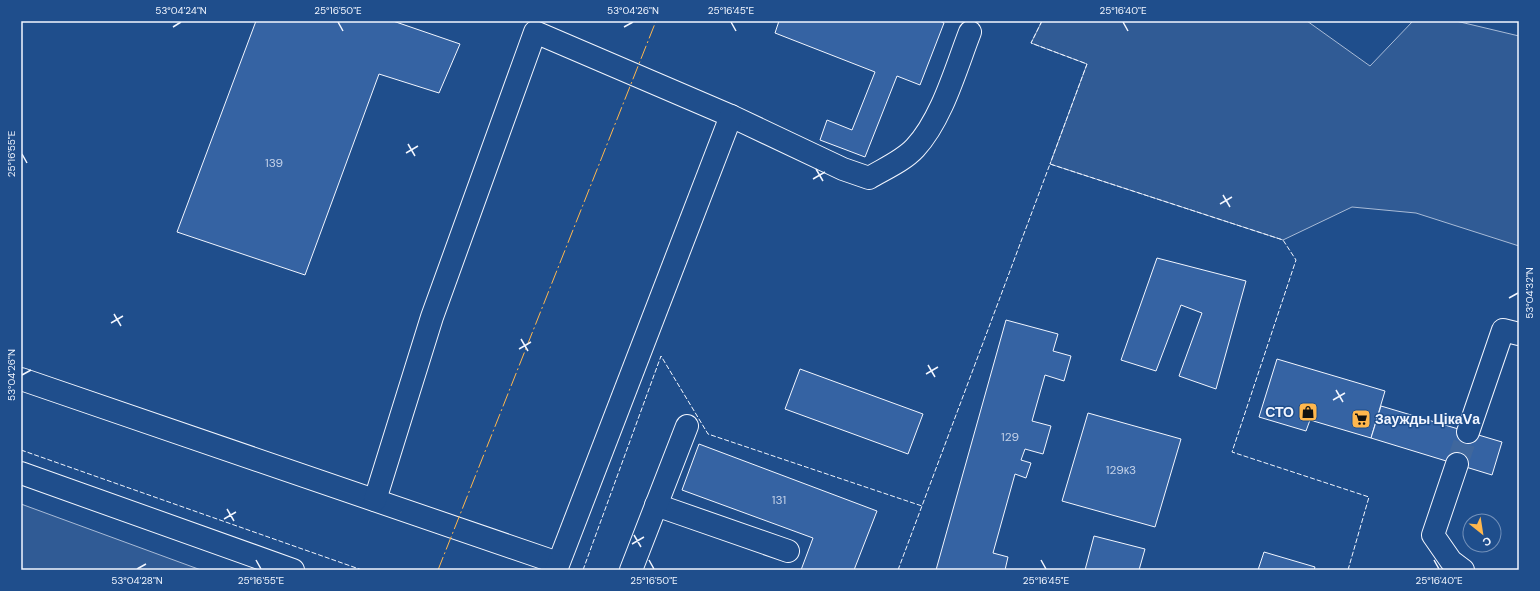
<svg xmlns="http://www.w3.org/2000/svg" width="1540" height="591" font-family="'DM Sans',sans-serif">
  <rect width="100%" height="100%" fill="#1f4e8c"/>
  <!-- built -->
  <g fill="#305b95" stroke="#a8bbd7">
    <polygon points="1042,21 1307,21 1370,66 1413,21 1456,21 1519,36 1519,246 1416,213 1352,207 1283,240 1050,164 1087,64 1031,43"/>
    <polygon points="21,504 201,570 21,570"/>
  </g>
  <!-- building -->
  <g fill="#3563a3" stroke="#f2f6ff">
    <polygon points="256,21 393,21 460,44 439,93 379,74 305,275 177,232"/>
    <polygon points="779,21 940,21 944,23 920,85 897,76 865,157 820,140 827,120 852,130 875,72 775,33"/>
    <polygon points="1157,258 1246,281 1216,389 1179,376 1202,313 1181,305 1156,371 1121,360"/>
    <polygon points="1006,320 1058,334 1053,351 1071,356 1064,381 1045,375 1032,421 1051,426 1043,454 1025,449 1021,460 1031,463 1026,478 1015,474 993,553 1008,557 1005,570 936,570"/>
    <polygon points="1277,359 1385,391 1371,438 1310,420 1306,431 1259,417"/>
    <polygon points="800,369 923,414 908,454 785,409"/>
    <polygon points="1381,406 1502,442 1492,475 1371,438"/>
    <polygon points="1088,413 1181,439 1155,527 1062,501"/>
    <polygon points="699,444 877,511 854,570 801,570 813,538 682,490"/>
    <polygon points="1094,536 1145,549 1139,570 1085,570"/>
    <polygon points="1264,552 1315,567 1314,570 1258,570"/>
  </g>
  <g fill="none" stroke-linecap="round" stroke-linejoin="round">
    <!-- minor-tunnel -->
    <polyline stroke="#3f679d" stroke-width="22" stroke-dasharray="22 11" stroke-linecap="butt" points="1457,464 1468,432"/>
    <defs>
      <g id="minor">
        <polyline points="21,379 558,563"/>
        <polyline points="1468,432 1503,330 1519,334"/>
        <polyline points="1457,464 1433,535 1451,561 1463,570"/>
        <polyline points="21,473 293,570"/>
        <path d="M375 500 432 317 535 32 731 116 843 169 869 178C884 169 903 161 915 148 942 119 956 68 970 32"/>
        <polyline points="656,505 788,551"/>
        <polyline points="556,570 731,116"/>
        <polyline points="631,570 687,426"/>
      </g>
    </defs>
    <!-- minor casing -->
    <use href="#minor" stroke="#f2f6ff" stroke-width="24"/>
    <!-- minor -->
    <use href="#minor" stroke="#1f4e8c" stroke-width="22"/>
    <!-- fence -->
    <g stroke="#f2f6ff" stroke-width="1" stroke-dasharray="5 2" stroke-linecap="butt">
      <polyline points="1042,21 1031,43 1087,64 1050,164"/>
      <polyline points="21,450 362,570"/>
      <polyline points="583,570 661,356 708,434 922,506"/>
      <polyline points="898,570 1050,164 1283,240 1296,260 1232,452 1369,497 1348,570"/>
    </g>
    <!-- power -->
    <polyline stroke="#ffb74d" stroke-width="1" stroke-dasharray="14 3 2 3" stroke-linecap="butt" points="438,570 656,21"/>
  </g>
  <!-- ticks -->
  <path fill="none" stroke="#f2f6ff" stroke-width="1.5" d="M338 22 343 31M731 22 736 31M1123 22 1128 31M173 27 181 22M624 27 633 22M408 144 415 156M406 153 418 146M22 154 27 163M816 169 823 181M813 179 825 172M1223 195 1230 207M1220 204 1232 197M1509 298 1518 293M114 314 121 326M111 323 123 316M521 339 528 351M519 349 531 342M928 365 935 377M926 374 938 367M22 375 31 370M1336 390 1343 402M1333 400 1345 393M227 509 234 521M224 519 236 512M634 535 641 547M632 544 644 537M256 560 261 569M649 560 654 569M1041 560 1046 569M1434 560 1439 569M137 569 146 564"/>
  <!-- icons -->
  <defs>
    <symbol id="shop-square" viewBox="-11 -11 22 22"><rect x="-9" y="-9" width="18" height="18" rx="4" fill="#ffb74d" stroke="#1f4e8c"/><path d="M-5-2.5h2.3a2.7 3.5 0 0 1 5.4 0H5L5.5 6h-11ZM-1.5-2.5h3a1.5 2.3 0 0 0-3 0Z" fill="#111"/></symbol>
    <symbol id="supermarket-square" viewBox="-11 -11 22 22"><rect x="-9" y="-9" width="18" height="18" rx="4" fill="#ffb74d" stroke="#1f4e8c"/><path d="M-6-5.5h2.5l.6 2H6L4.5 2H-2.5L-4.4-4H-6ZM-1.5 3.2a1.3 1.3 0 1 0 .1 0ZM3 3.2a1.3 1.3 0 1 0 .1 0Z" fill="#111"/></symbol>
  </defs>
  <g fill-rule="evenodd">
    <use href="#shop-square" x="1297" y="401" width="22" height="22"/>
    <use href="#supermarket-square" x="1350" y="408" width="22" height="22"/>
  </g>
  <g text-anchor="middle" stroke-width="3" stroke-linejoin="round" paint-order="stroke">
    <!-- number labels -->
    <g font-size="12" fill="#c3d1e8">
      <text x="274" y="167">139</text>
      <text x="1010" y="441">129</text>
      <text x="1121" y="474">129к3</text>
      <text x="779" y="504">131</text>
    </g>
    <!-- poi labels -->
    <g font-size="14" font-weight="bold" fill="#f2f6ff" stroke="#1f4e8c" text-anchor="end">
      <text x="1294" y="417">СТО</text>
      <text x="1375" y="424" text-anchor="start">Заужды ЦікаVа</text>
    </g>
  </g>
  <!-- border -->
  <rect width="1540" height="591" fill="none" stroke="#1f4e8c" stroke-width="44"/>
  <!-- north arrow -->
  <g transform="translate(1482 533) rotate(150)"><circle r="19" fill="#1f4e8c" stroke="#7391ba"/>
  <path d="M0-3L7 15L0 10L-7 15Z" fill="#ffb74d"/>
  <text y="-6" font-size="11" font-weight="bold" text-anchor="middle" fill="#f2f6ff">С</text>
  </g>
  <rect x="22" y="22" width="1496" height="547" fill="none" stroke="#f2f6ff" stroke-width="1.5"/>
  <g font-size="10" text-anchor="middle" fill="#f2f6ff">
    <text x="181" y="14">53°04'24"N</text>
    <text x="338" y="14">25°16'50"E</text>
    <text x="633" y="14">53°04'26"N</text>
    <text x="731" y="14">25°16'45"E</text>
    <text x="1123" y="14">25°16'40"E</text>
    <text transform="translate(11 154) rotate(-90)" y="4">25°16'55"E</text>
    <text transform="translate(1529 293) rotate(-90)" y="4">53°04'32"N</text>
    <text transform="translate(11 375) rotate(-90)" y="4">53°04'26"N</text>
    <text x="137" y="584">53°04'28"N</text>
    <text x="261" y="584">25°16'55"E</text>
    <text x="654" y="584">25°16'50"E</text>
    <text x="1046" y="584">25°16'45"E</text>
    <text x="1439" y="584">25°16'40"E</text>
  </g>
</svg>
